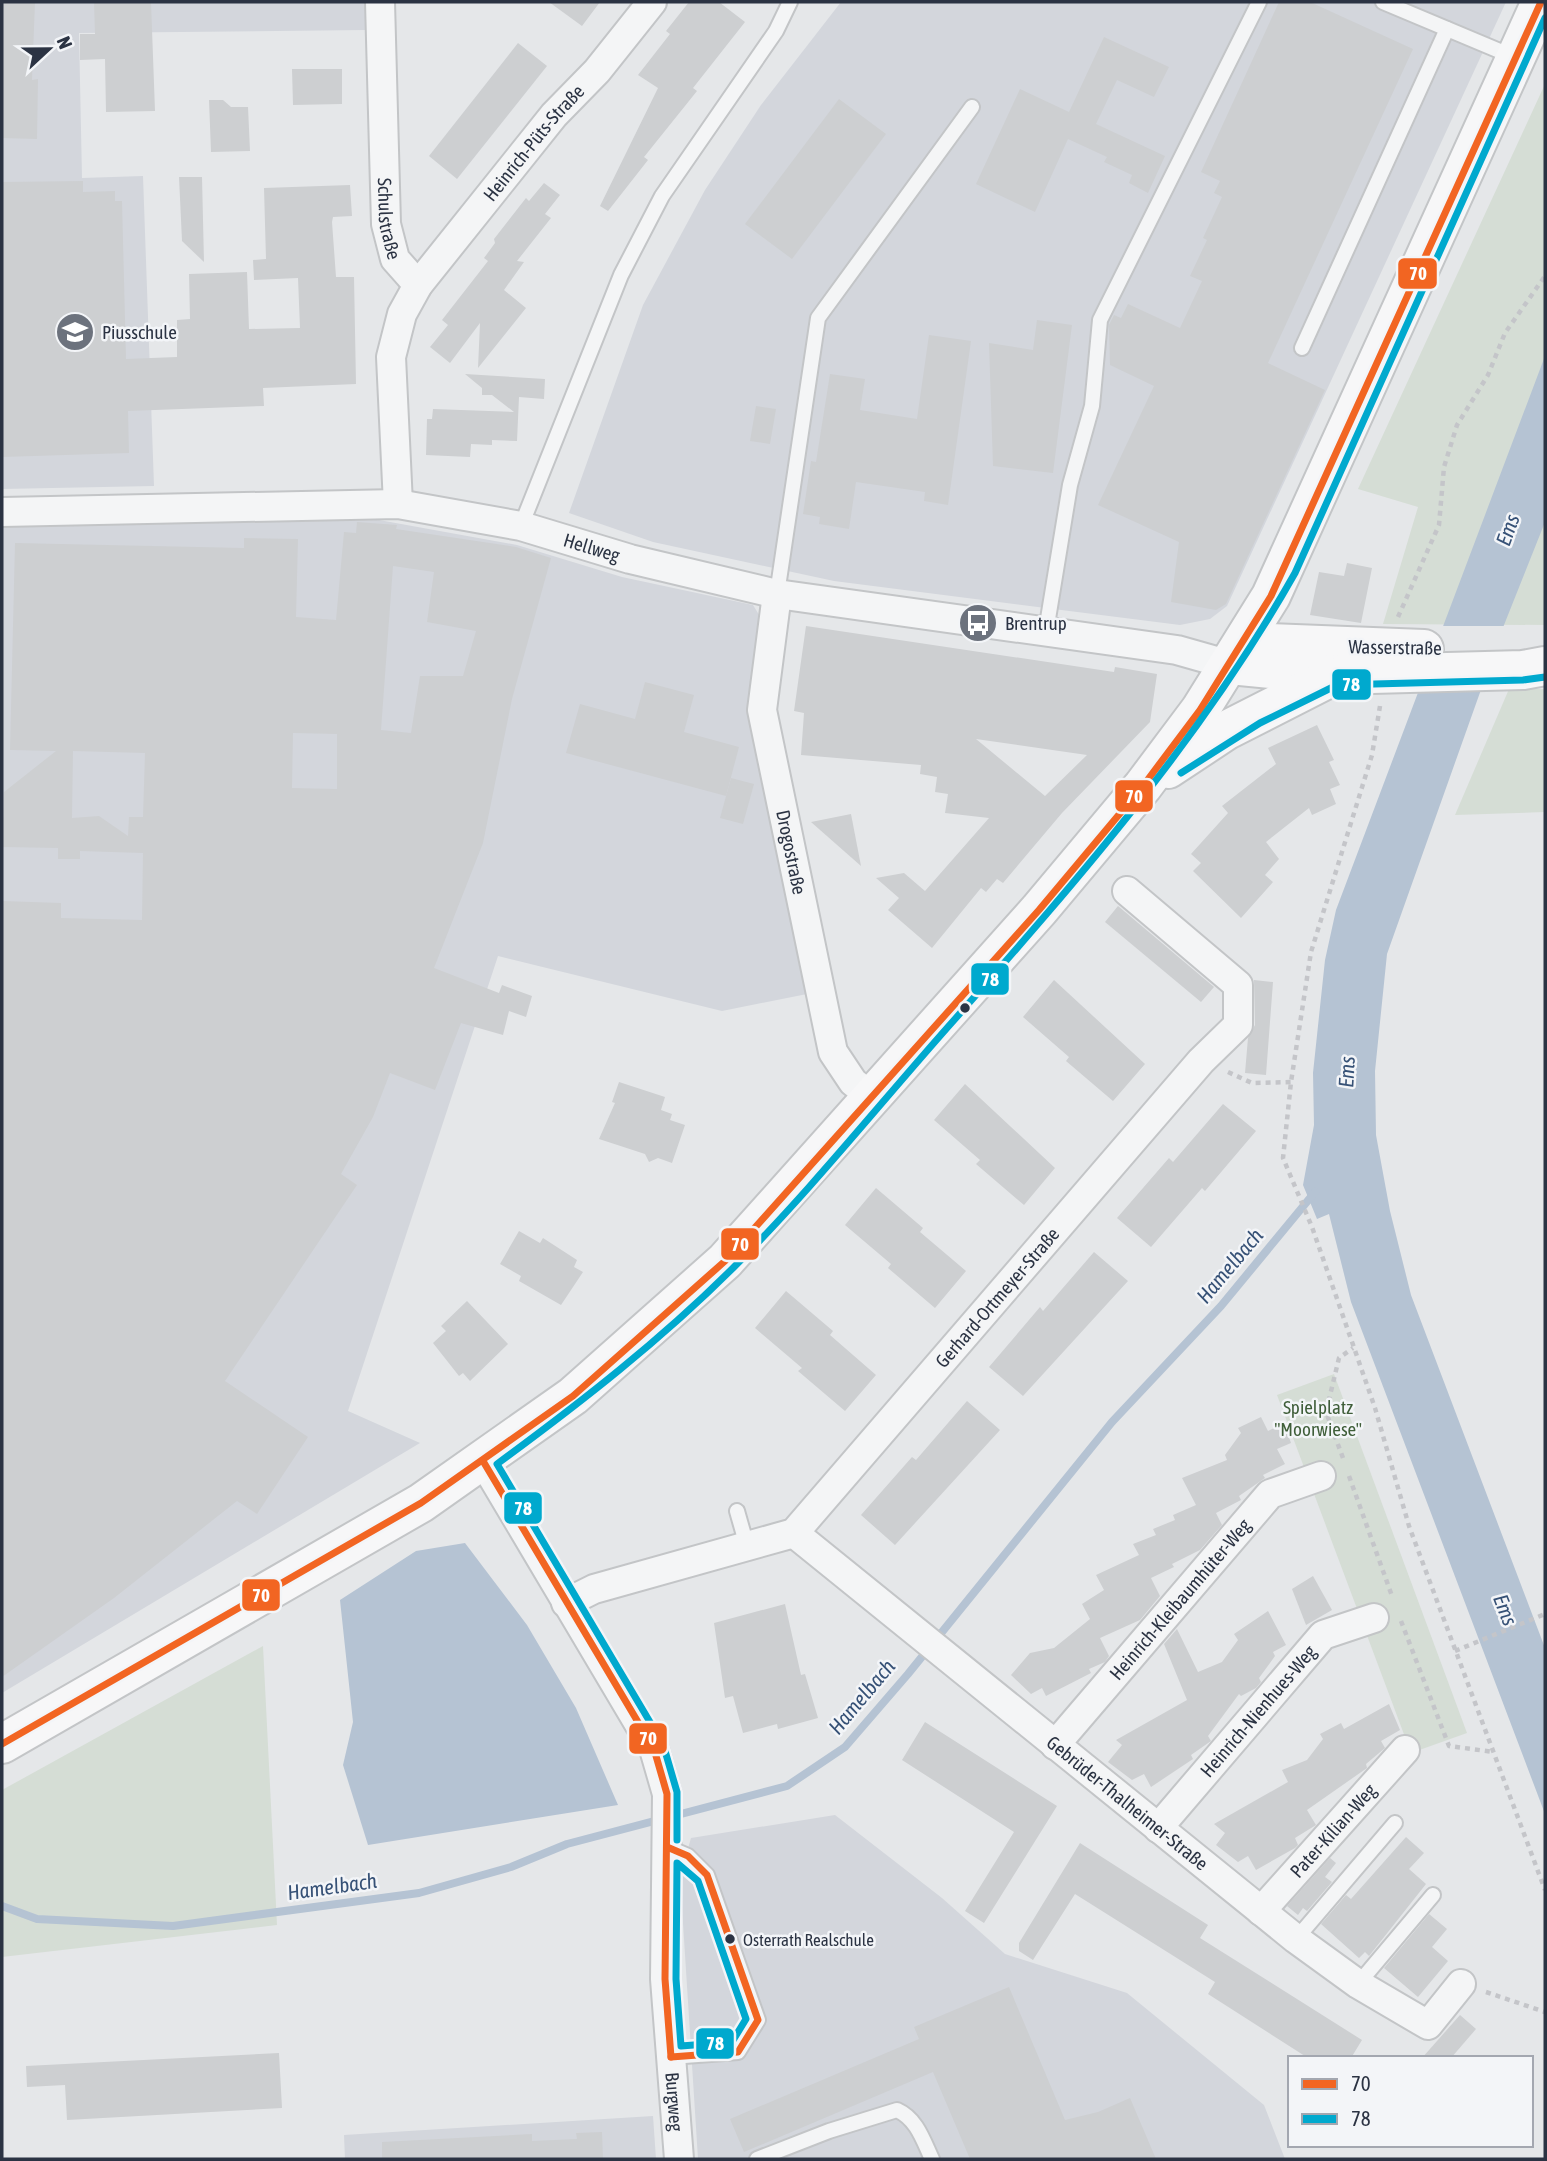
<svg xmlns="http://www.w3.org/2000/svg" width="1547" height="2161" font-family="'Asap Condensed',sans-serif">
  <rect width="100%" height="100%" fill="#e5e7e9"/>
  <!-- built -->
  <g fill="#d3d6dc">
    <polygon points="2,2 365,2 366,30 79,33 82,178 143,176 154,486 2,489"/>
    <polygon points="841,2 1506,2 1227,606 1210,619 1180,625 834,581 653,542 569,513 643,305 705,190 761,105"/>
    <polygon points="379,520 517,545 622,577 753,605 764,623 807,994 722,1011 498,956 348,1411 420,1443 2,1693 2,527"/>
    <polygon points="835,1815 942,1898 1005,1954 1127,1993 1264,2105 1285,2159 698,2159 680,1876 691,1838"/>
    <polygon points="653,2116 656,2159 345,2159 344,2135"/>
  </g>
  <!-- green -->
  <g fill="#d5ddd5">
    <polygon points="1545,84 1545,625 1383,624 1418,507 1358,489"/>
    <polygon points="1509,689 1545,689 1545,812 1455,815"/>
    <polygon points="1334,1374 1467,1733 1411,1753 1277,1395"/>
    <polygon points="263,1646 277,1925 2,1957 2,1790"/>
  </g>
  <!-- water -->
  <g fill="#b5c3d3">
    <polygon points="1545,356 1545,522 1504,625 1387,954 1375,1071 1376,1135 1390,1211 1411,1295 1545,1648 1545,1814 1351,1302 1329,1214 1317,1219 1303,1185 1314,1125 1313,1073 1325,960 1336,910"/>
    <polygon points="465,1543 527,1625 576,1708 618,1805 368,1845 343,1765 353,1722 340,1600 416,1551"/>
  </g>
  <!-- pier -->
  <polygon fill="#e5e7e9" points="1438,626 1507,626 1486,687 1415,690"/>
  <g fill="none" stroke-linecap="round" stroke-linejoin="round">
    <!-- stream -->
    <polyline stroke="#b5c3d3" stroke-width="8" points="2,1906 37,1919 173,1926 419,1893 511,1867 567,1844 787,1786 845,1747 908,1674 1112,1422 1221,1306 1315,1192"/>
  </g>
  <!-- building -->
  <g fill="#cdcfd1" fill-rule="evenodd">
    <polygon points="2,2 35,2 32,80 38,79 37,139 2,138"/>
    <polygon points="94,2 151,2 155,111 106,112 105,59 80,60 80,34 95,34"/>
    <polygon points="549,2 600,2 582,26"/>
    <polygon points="689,2 719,2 745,22 693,88 697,91 644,157 648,160 608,211 600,206 658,88 638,75 670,34 666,31"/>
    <polygon points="1279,2 1310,2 1413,49 1268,363 1325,390 1226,604 1216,610 1171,602 1179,542 1098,505 1154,386 1110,365 1109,325 1114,315 1121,318 1128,304 1180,328 1202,281 1190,276 1207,240 1203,238 1222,197 1214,193 1220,181 1201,172"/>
    <polygon points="1104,37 1169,67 1154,97 1117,80 1096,124 1165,156 1148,193 1129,183 1132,175 1104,162 1107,157 1068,139 1035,212 976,184 1020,89 1069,112"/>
    <polygon points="518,43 547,66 457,179 429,156"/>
    <polygon points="292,69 342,69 342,104 293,105"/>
    <polygon points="839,99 886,134 792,259 745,224"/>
    <polygon points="209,100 223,100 231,107 248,107 250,151 211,152"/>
    <polygon points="179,177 202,177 204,262 182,241"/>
    <polygon points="83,181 83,192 115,191 115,201 122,201 126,359 177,357 177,320 190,319 189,274 247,272 249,329 300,328 298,278 254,280 253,260 266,259 264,188 350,185 352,216 333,217 332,222 336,277 354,277 356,384 263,388 264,406 128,411 129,453 2,457 2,182"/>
    <polygon points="544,183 560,195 545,214 551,218 517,261 524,262 504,290 526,308 478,368 480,323 450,363 430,347 448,325 442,320 488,261 484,258 495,243 494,239 526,198 529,201"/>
    <polygon points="1037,320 1072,325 1053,473 993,466 989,343 1033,350"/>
    <polygon points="929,335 971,341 948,505 924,501 925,492 856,482 849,529 819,524 820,517 803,514 811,461 816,462 830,374 865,379 860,410 917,419"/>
    <polygon points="465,374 545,379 544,399 519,397 517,441 492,440 492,445 471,444 470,457 426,455 427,419 432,419 433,409 514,412 492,395 482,395 482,388"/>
    <polygon points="756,406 776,409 770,444 750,441"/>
    <path d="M357 522 397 525 396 529 516 547 551 558 512 699 483 843 434 968 499 993 502 985 532 996 526 1017 509 1011 503 1035 461 1023 435 1090 390 1073 373 1117 341 1174 357 1185 225 1381 308 1437 257 1514 237 1501 114 1598 2 1677V901L61 903V918L142 920 143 853 80 851V859H58V848L2 847 4 792 56 751 10 750 15 543 244 548V538L298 539 296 617 336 620 344 532 356 533ZM393 566 434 572 427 622 476 631 463 676H420L411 733 381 730ZM293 733 337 734V789L292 788ZM73 751 145 753 143 817H129L128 836 99 816 72 818Z"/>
    <polygon points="1347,563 1372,568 1361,623 1310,615 1319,572 1344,576"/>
    <path d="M806 626 1114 672 1115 667 1157 674 1150 722 1062 813 1003 883 997 879 986 892 981 888 932 948 888 910 899 898 876 878 904 873 925 891 989 818 945 813 948 794 935 792 937 777 920 774 921 765 801 755 804 713 794 711ZM976 739 1087 755 1045 796Z"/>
    <polygon points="645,682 694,695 684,732 739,747 726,796 566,753 580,704 635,719"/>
    <polygon points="1317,725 1334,760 1329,762 1340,785 1330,789 1336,804 1312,815 1309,808 1266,842 1279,859 1265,875 1273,882 1241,918 1193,871 1201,863 1191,854 1228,813 1222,806 1276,764 1268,748"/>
    <polygon points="731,778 754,784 743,824 720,818"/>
    <polygon points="851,814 861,866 811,822"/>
    <polygon points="1118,906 1214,987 1201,1002 1105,922"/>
    <polygon points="1054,980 1145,1064 1113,1101 1066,1061 1069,1057 1023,1017"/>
    <polygon points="1254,980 1273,982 1266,1075 1245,1073 1248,1038 1255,1025"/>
    <polygon points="619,1082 665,1097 661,1110 672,1114 670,1120 685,1125 672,1163 658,1158 649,1162 645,1154 599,1139 615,1103 612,1102"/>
    <polygon points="965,1084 1055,1168 1024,1205 976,1164 980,1160 934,1120"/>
    <polygon points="1223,1104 1256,1131 1205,1191 1202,1188 1151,1247 1117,1218 1169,1158 1173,1162"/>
    <polygon points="876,1188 923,1228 920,1232 966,1271 935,1308 888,1268 891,1264 845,1225"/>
    <polygon points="519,1231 540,1243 543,1238 577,1260 574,1267 583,1272 561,1305 519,1281 521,1276 500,1264"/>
    <polygon points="1094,1252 1128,1281 1023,1396 989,1367 1040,1307 1043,1311"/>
    <polygon points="786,1291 833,1331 830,1335 876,1375 845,1411 798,1371 802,1368 755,1328"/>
    <polygon points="467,1301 508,1344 470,1381 463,1373 459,1376 433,1343 446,1331 441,1326"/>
    <polygon points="967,1401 1000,1430 895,1545 861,1515 912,1457 916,1460"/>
    <polygon points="1261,1417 1268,1431 1284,1423 1291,1443 1277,1449 1285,1464 1263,1475 1265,1478 1239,1496 1241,1500 1216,1513 1222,1525 1200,1550 1172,1564 1174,1567 1151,1578 1160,1596 1140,1620 1100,1638 1109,1656 1105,1662 1089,1669 1091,1673 1046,1696 1042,1688 1031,1694 1011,1675 1030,1653 1054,1648 1090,1619 1082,1604 1104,1590 1096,1575 1139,1555 1133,1544 1156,1535 1153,1529 1175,1520 1173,1515 1196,1505 1182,1478 1227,1460 1225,1455 1241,1433 1238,1428"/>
    <polygon points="1313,1576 1332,1610 1306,1625 1292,1589"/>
    <polygon points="785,1604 801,1675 805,1674 818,1718 778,1729 777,1724 743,1733 733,1696 725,1698 714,1623"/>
    <polygon points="1268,1611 1286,1645 1273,1652 1275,1656 1259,1678 1261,1682 1256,1688 1241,1696 1239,1694 1208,1736 1211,1741 1191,1755 1193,1759 1151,1787 1144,1774 1132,1780 1108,1762 1122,1745 1116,1740 1187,1700 1164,1644 1177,1629 1198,1672 1222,1662 1238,1640 1234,1634"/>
    <polygon points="1389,1704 1400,1730 1381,1741 1385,1748 1366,1764 1367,1768 1307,1810 1316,1825 1295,1838 1298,1845 1295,1848 1256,1870 1248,1856 1238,1862 1216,1845 1225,1833 1214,1824 1288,1782 1282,1770 1307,1760 1323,1739 1320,1734 1341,1723 1344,1729"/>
    <polygon points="925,1722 1057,1806 984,1923 965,1911 1014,1832 902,1760"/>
    <polygon points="1406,1837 1424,1853 1409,1869 1426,1884 1369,1956 1365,1952 1359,1958 1321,1924 1346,1895 1351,1899"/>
    <polygon points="1080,1843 1208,1925 1200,1938 1362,2040 1351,2058 1308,2058 1208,1994 1215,1982 1075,1894 1033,1960 1019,1951 1019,1943"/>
    <polygon points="1330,1858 1336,1863 1325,1877 1332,1882 1307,1911 1303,1908 1298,1915 1287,1906"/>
    <polygon points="1429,1914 1447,1929 1432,1947 1448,1961 1418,1997 1384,1968"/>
    <polygon points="1009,1987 1065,2120 1098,2112 1130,2098 1156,2159 970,2159 933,2072 744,2152 730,2119 919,2039 914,2027"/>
    <polygon points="1460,2015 1476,2029 1451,2058 1422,2058"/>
    <polygon points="279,2053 282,2108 67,2120 65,2085 27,2087 26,2066"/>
    <polygon points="602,2132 603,2159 382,2159 382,2142 532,2134 532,2141 577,2139 576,2133"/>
  </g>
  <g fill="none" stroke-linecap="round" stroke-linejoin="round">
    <defs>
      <g id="lane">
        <polyline points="1383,2 1514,57"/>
        <polyline points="1302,348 1447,29"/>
        <polyline points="521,526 621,275 662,196 776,31 790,2"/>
        <polyline points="777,594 818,318 972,107"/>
        <polyline points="1046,631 1070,485 1092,406 1100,320 1259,2"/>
        <polyline points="737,1511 747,1546"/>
        <polyline points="667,1847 688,1856 707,1875 758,2020 738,2052 671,2057"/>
        <polyline points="1296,1939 1395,1823"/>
        <polyline points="1358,1984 1433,1895"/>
        <path d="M757 2159 829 2131 897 2110C917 2119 923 2140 932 2159"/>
      </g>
      <g id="street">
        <path id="s1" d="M380 2 386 224 395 259 418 285"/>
        <path id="s2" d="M398 504 391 357 402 314 418 285 554 115 597 71 652 2"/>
        <path id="s3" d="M2 512 398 504 521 526 630 559 777 594 1177 650 1230 665"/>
        <path id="s4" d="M777 594 762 710 833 1052 853 1082 872 1097"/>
        <path id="s5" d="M483 1461 654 1749 667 1794 665 1979 679 2159"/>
        <path id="s6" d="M794 1533 1296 1939 1358 1984 1428 2025 1461 1984"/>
        <path id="s7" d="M566 1603 594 1589 794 1533 1201 1061 1238 1025V985L1127 891"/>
        <path id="s8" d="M1055 1745 1270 1494 1321 1476"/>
        <path id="s9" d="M1158 1828 1323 1635 1374 1618"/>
        <path id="s10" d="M1261 1911 1405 1750"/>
      </g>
      <g id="secondary">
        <polyline points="1244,642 1424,649"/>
        <polyline points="1230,665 1334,675 1523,670 1545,666"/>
        <polyline points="1168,769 1227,730 1331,677"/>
        <polyline points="2,1744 421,1503 573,1396 725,1261 1039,910 1143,786 1200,710 1271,596 1541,2"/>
      </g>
    </defs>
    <!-- lane casing -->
    <use href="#lane" stroke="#c3c5c7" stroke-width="18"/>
    <!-- street casing -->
    <use href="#street" stroke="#c3c5c7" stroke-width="32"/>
    <!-- secondary casing -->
    <use href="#secondary" stroke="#c3c5c7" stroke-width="42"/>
    <!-- path -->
    <g stroke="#c4c5c9" stroke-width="4.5" stroke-dasharray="5 5" stroke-linecap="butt">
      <polyline points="1398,617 1439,525 1444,467 1457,425 1488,375 1505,333 1545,276"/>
      <polyline points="1380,706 1372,755 1311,952 1291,1082 1283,1158 1312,1227 1375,1408 1409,1526 1545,1890"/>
      <polyline points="1228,1072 1252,1083 1291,1082"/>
      <polyline points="1343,1458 1326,1412 1339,1358 1353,1348"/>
      <polyline points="1349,1476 1392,1596"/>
      <polyline points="1401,1621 1449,1746 1494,1752"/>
      <polyline points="1455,1651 1545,1614"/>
      <polyline points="1486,1992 1545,2012"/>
    </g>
    <!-- lane -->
    <use href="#lane" stroke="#f4f5f6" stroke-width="14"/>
    <!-- street -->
    <use href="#street" stroke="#f4f5f6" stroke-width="28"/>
    <!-- secondary -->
    <use href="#secondary" stroke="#f7f7f8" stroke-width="38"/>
    <defs>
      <g id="bus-1">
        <polyline points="483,1461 654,1749 667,1794 665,1979 671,2057"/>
        <polyline points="2,1744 421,1503 573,1396 725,1261 1039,910 1143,786 1200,710 1271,596 1541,2"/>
        <polyline points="667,1847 688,1856 707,1875 758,2020 738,2052 671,2057"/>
      </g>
      <g id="bus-2">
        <polyline points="1181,773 1260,723 1337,685 1523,680 1545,677"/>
        <path d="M677 1840V1792L663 1744 497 1464C580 1403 661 1340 734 1267 812 1189 881 1102 955 1019 1079 878 1202 738 1295 573L1545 18"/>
        <polygon points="677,1863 698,1881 746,2019 732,2042 681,2046 676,1979"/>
      </g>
    </defs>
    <!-- bus-1 casing -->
    <use href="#bus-1" stroke="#f3f5f8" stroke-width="12"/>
    <!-- bus-2 casing -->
    <use href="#bus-2" stroke="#f3f5f8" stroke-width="12"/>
    <!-- bus-1 -->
    <use href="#bus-1" stroke="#f26522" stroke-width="7"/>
    <!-- bus-2 -->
    <use href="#bus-2" stroke="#00a9ce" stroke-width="7"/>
  </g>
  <!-- icons -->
  <defs>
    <symbol id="school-disc" viewBox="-11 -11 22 22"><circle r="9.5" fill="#6c727d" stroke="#f3f5f8"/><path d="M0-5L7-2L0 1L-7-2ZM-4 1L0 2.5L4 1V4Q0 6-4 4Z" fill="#fff"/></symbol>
    <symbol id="bus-disc" viewBox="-11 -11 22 22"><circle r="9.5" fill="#6c727d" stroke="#f3f5f8"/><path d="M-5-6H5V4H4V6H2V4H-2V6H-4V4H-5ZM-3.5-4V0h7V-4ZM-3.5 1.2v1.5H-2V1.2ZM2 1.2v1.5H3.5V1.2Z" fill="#fff"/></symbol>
  </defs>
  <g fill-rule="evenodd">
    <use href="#school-disc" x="53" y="310" width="44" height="44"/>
    <use href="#bus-disc" x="956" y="601" width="44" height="44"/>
  </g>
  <!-- markers -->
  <g fill="#2b3343" stroke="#f3f5f8" stroke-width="2.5">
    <circle cx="965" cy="1008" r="6"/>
    <circle cx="730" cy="1939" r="6"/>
  </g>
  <g text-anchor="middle" stroke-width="5" stroke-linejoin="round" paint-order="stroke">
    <!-- bus labels -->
    <g font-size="17" fill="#2b3343" stroke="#f3f5f8" text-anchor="start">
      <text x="743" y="1946">Osterrath Realschule</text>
    </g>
    <!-- street labels -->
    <g font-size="19" fill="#2b3343" stroke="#f3f5f8">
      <text dy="7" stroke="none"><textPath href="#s2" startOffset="408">Heinrich-Püts-Straße</textPath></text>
      <text dy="7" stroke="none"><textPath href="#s1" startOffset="217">Schulstraße</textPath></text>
      <text dy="7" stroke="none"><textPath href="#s3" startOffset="595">Hellweg</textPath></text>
      <text transform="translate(1395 647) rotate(1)" y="7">Wasserstraße</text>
      <text dy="7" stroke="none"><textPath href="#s4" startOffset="262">Drogostraße</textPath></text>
      <text dy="7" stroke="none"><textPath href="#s7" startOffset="550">Gerhard-Ortmeyer-Straße</textPath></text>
      <text dy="7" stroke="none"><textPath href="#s8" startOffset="192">Heinrich-Kleibaumhüter-Weg</textPath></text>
      <text dy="7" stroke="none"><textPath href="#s9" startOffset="154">Heinrich-Nienhues-Weg</textPath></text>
      <text dy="7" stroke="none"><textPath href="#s6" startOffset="429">Gebrüder-Thalheimer-Straße</textPath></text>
      <text dy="7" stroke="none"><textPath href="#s10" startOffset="108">Pater-Kilian-Weg</textPath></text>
      <text dy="7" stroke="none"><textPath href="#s5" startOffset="690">Burgweg</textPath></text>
    </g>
    <!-- poi labels -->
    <g font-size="19" fill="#2b3343" stroke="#f3f5f8" text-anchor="start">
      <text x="102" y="339">Piusschule</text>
      <text x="1005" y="630">Brentrup</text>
    </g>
    <!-- park labels -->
    <g font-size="19" fill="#3f5e39" stroke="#f3f5f8">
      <text x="1318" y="1414">Spielplatz<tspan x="1318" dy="22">"Moorwiese"</tspan></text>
    </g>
    <!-- water labels -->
    <g font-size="21" font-style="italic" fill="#365176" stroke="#f3f5f8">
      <text transform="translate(1508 530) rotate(-70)" y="7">Ems</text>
      <text transform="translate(1347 1072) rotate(-87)" y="7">Ems</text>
      <text transform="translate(1230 1266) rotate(-50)" y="7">Hamelbach</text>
      <text transform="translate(1505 1610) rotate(69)" y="7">Ems</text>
      <text transform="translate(862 1697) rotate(-50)" y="7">Hamelbach</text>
      <text transform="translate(332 1887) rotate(-8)" y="7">Hamelbach</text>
    </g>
  </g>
  <g stroke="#f3f5f8" stroke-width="2.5">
    <rect x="1397" y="257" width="41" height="33" rx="7" fill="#f26522"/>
    <rect x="1331" y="668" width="41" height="33" rx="7" fill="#00a9ce"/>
    <rect x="1114" y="779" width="40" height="34" rx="7" fill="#f26522"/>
    <rect x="970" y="962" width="40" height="34" rx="7" fill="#00a9ce"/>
    <rect x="720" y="1227" width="40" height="34" rx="7" fill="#f26522"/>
    <rect x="503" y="1491" width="40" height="34" rx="7" fill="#00a9ce"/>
    <rect x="241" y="1578" width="40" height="34" rx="7" fill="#f26522"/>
    <rect x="628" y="1722" width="40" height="33" rx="7" fill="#f26522"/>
    <rect x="695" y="2027" width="40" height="33" rx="7" fill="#00a9ce"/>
  </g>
  <g font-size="19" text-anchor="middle" font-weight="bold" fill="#fff">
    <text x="1418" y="280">70</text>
    <text x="1351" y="691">78</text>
    <text x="1134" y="803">70</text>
    <text x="990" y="986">78</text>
    <text x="740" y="1251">70</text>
    <text x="523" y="1515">78</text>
    <text x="261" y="1602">70</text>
    <text x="648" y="1745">70</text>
    <text x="715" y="2050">78</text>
  </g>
  <!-- border -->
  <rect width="1547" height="2161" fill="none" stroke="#2b3343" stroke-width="7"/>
  <!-- legend -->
  <rect x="1288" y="2056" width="245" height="91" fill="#f3f5f8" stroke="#a3a7b0" stroke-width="2"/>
  <rect x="1302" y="2079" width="35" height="10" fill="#f26522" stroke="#a3a7b0" stroke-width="2"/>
  <text x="1351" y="2091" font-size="21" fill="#2b3343">70</text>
  <rect x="1302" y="2114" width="35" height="10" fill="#00a9ce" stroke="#a3a7b0" stroke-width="2"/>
  <text x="1351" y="2126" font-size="21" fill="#2b3343">78</text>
  <!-- north arrow -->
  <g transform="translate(49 49) rotate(68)" stroke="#f3f5f8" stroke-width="5" paint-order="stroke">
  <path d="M0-5L12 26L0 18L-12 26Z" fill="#2b3343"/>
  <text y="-10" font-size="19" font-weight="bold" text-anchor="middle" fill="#2b3343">N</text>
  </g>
</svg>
